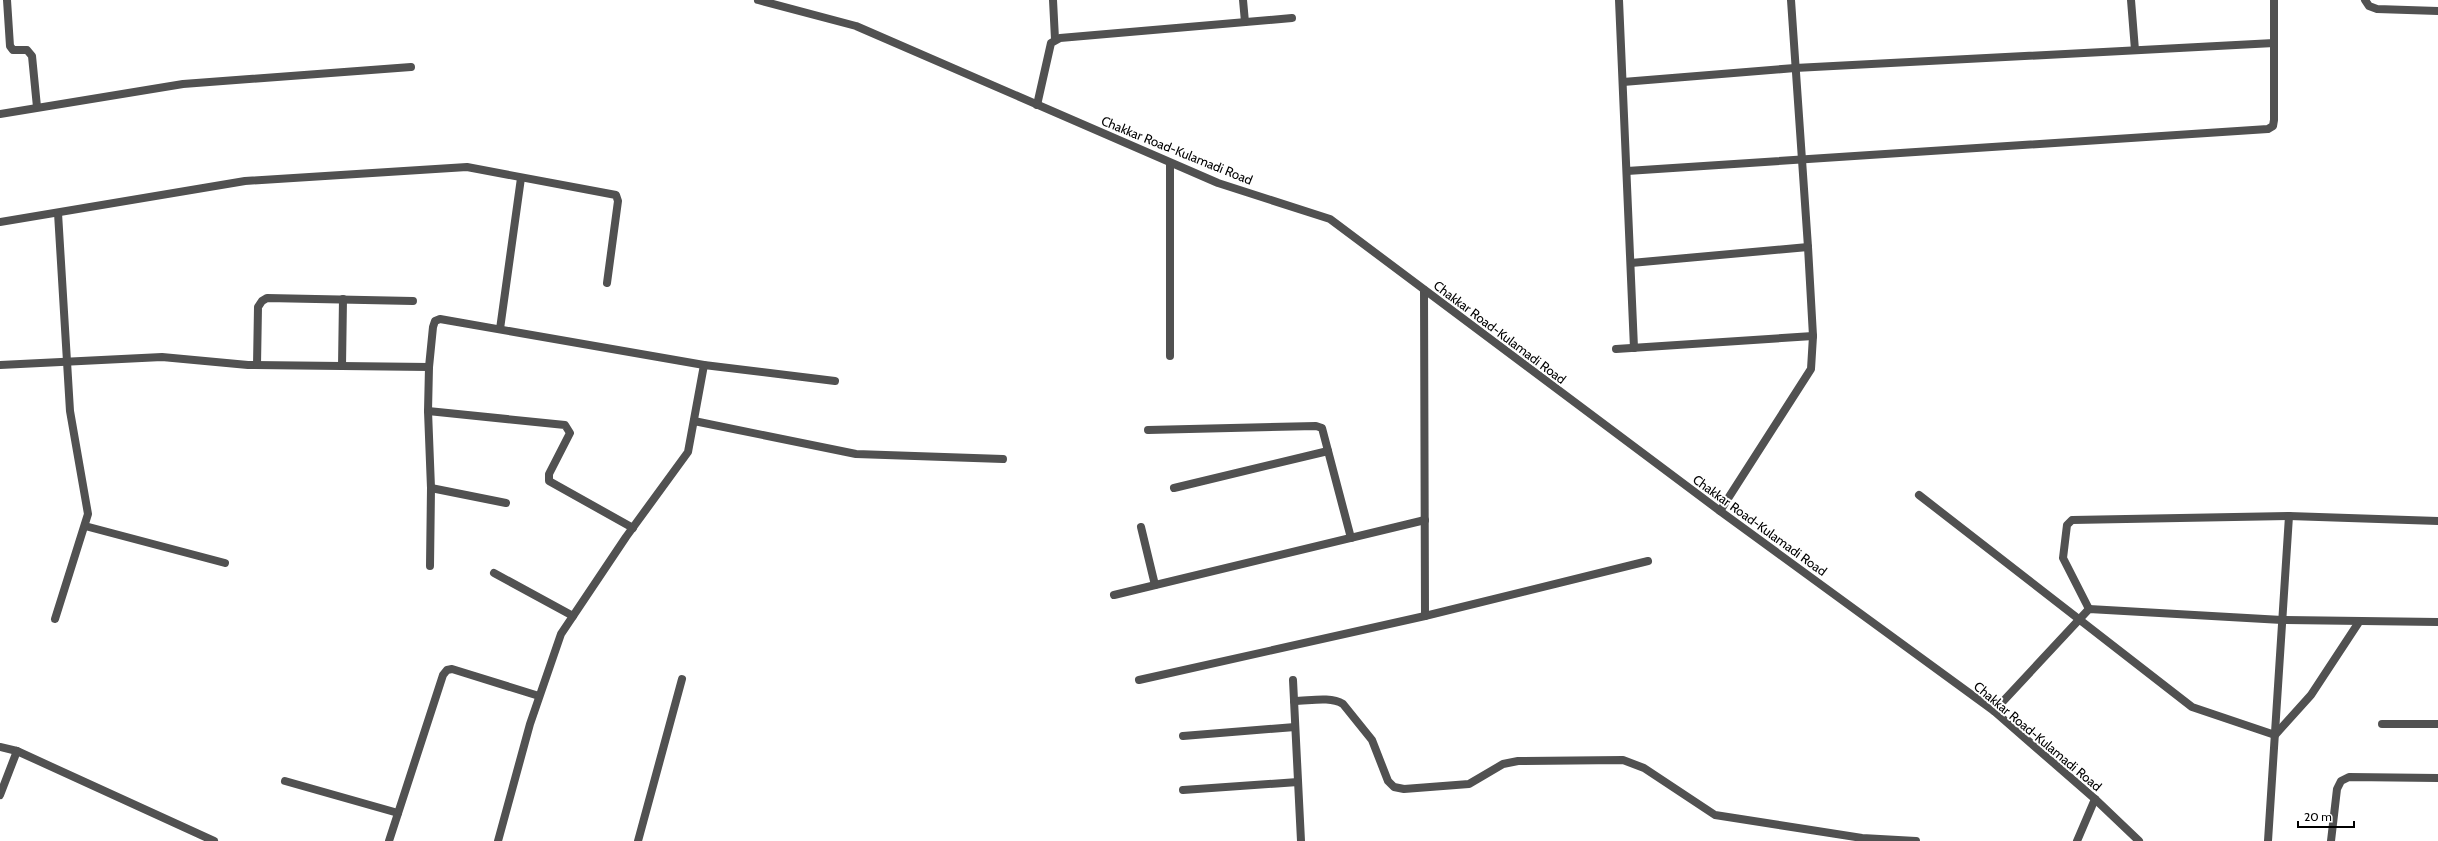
<svg xmlns="http://www.w3.org/2000/svg" width="2438" height="841" font-family="Cabin,sans-serif">
  <rect width="100%" height="100%" fill="#fff"/>
  <g fill="none" stroke-linecap="round" stroke-linejoin="round">
    <!-- service -->
    <g stroke="#515151" stroke-width="8">
      <polyline points="1170,356 1170,163"/>
      <path d="M1294 701C1309 701 1330 696 1343 704L1372 740 1388 781 1394 787 1404 789 1469 784 1503 764 1518 761 1623 760 1644 768 1715 815 1862 838 1916 841"/>
      <polyline points="285,781 398,813"/>
    </g>
    <!-- minor -->
    <g stroke="#515151" stroke-width="8">
      <polyline points="7,0 10,46 13,50 27,50 32,56 37,107"/>
      <polyline points="1053,0 1055,39"/>
      <polyline points="1243,0 1245,22"/>
      <polyline points="1619,0 1634,348"/>
      <polyline points="2131,0 2135,50"/>
      <polyline points="2365,0 2369,6 2377,9 2438,11"/>
      <polyline points="1623,82 1795,68 2274,43"/>
      <polyline points="1037,105 1051,43 1060,38 1292,18"/>
      <polyline points="0,114 183,84 411,67"/>
      <polyline points="1627,171 2268,129 2273,126 2274,120 2274,0"/>
      <polyline points="0,222 245,181 467,167 616,195 618,201 607,283"/>
      <polyline points="1631,263 1808,247"/>
      <polyline points="1424,290 1425,616"/>
      <polyline points="500,329 521,178"/>
      <polyline points="1616,349 1813,336"/>
      <polyline points="0,365 162,357 248,365 429,367"/>
      <polyline points="257,365 258,307 262,301 267,298 413,301"/>
      <polyline points="342,366 343,299"/>
      <polyline points="428,411 565,425 570,433 549,474 549,481 633,528"/>
      <polyline points="694,421 856,454 1003,459"/>
      <polyline points="1148,430 1316,426 1322,428 1351,538"/>
      <polyline points="431,488 506,503"/>
      <polyline points="1174,488 1328,451"/>
      <polyline points="1919,495 2192,707 2275,735 2311,695 2359,622"/>
      <polyline points="1720,511 1811,369 1813,336 1808,247 1791,0"/>
      <polyline points="85,526 225,563"/>
      <polyline points="1141,527 1155,585"/>
      <polyline points="430,566 431,488 428,411 429,367 433,327 435,321 440,319 704,365 835,381"/>
      <polyline points="494,573 573,616"/>
      <polyline points="1114,595 1425,520"/>
      <polyline points="2089,609 2063,558 2067,525 2072,520 2289,516 2438,521"/>
      <polyline points="55,619 88,514 70,411 58,213"/>
      <polyline points="1139,680 1425,616 1648,561"/>
      <polyline points="1293,680 1301,841"/>
      <polyline points="1994,711 2089,609 2282,620 2438,622"/>
      <polyline points="2382,724 2438,724"/>
      <polyline points="1183,736 1295,727"/>
      <polyline points="0,747 17,751 214,841"/>
      <polyline points="1183,790 1298,782"/>
      <polyline points="0,795 17,751"/>
      <polyline points="389,841 443,675 447,670 452,669 539,696"/>
      <polyline points="498,841 530,724 561,634 626,537 688,452 704,365"/>
      <polyline points="638,841 682,679"/>
      <polyline points="2077,841 2095,799"/>
      <polyline points="2268,841 2289,516"/>
      <polyline points="2331,841 2337,789 2341,781 2349,777 2438,778"/>
    </g>
    <!-- tertiary -->
    <polyline stroke="#515151" stroke-width="8" points="758,0 856,26 1218,183 1330,219 1720,511 1994,711 2095,799 2139,841"/>
  </g>
  <g text-anchor="middle" stroke-width="4" stroke-linejoin="round" paint-order="stroke">
    <!-- street labels -->
    <g font-size="13" fill="#000" stroke="#fff">
      <text transform="translate(1177 150) rotate(22)" y="5">Chakkar Road-Kulamadi Road</text>
      <text transform="translate(1500 332) rotate(37)" y="5">Chakkar Road-Kulamadi Road</text>
      <text transform="translate(1760 525) rotate(36)" y="5">Chakkar Road-Kulamadi Road</text>
      <text transform="translate(2038 736) rotate(40)" y="5">Chakkar Road-Kulamadi Road</text>
    </g>
  </g>
  <!-- scale -->
  <path d="M2298 821v6h56v-6" fill="none" stroke="#000000" stroke-width="2"/>
  <text x="2304" y="821" font-size="12" fill="#000000" stroke="#ffffff" stroke-width="3" paint-order="stroke">20 m</text>
</svg>
